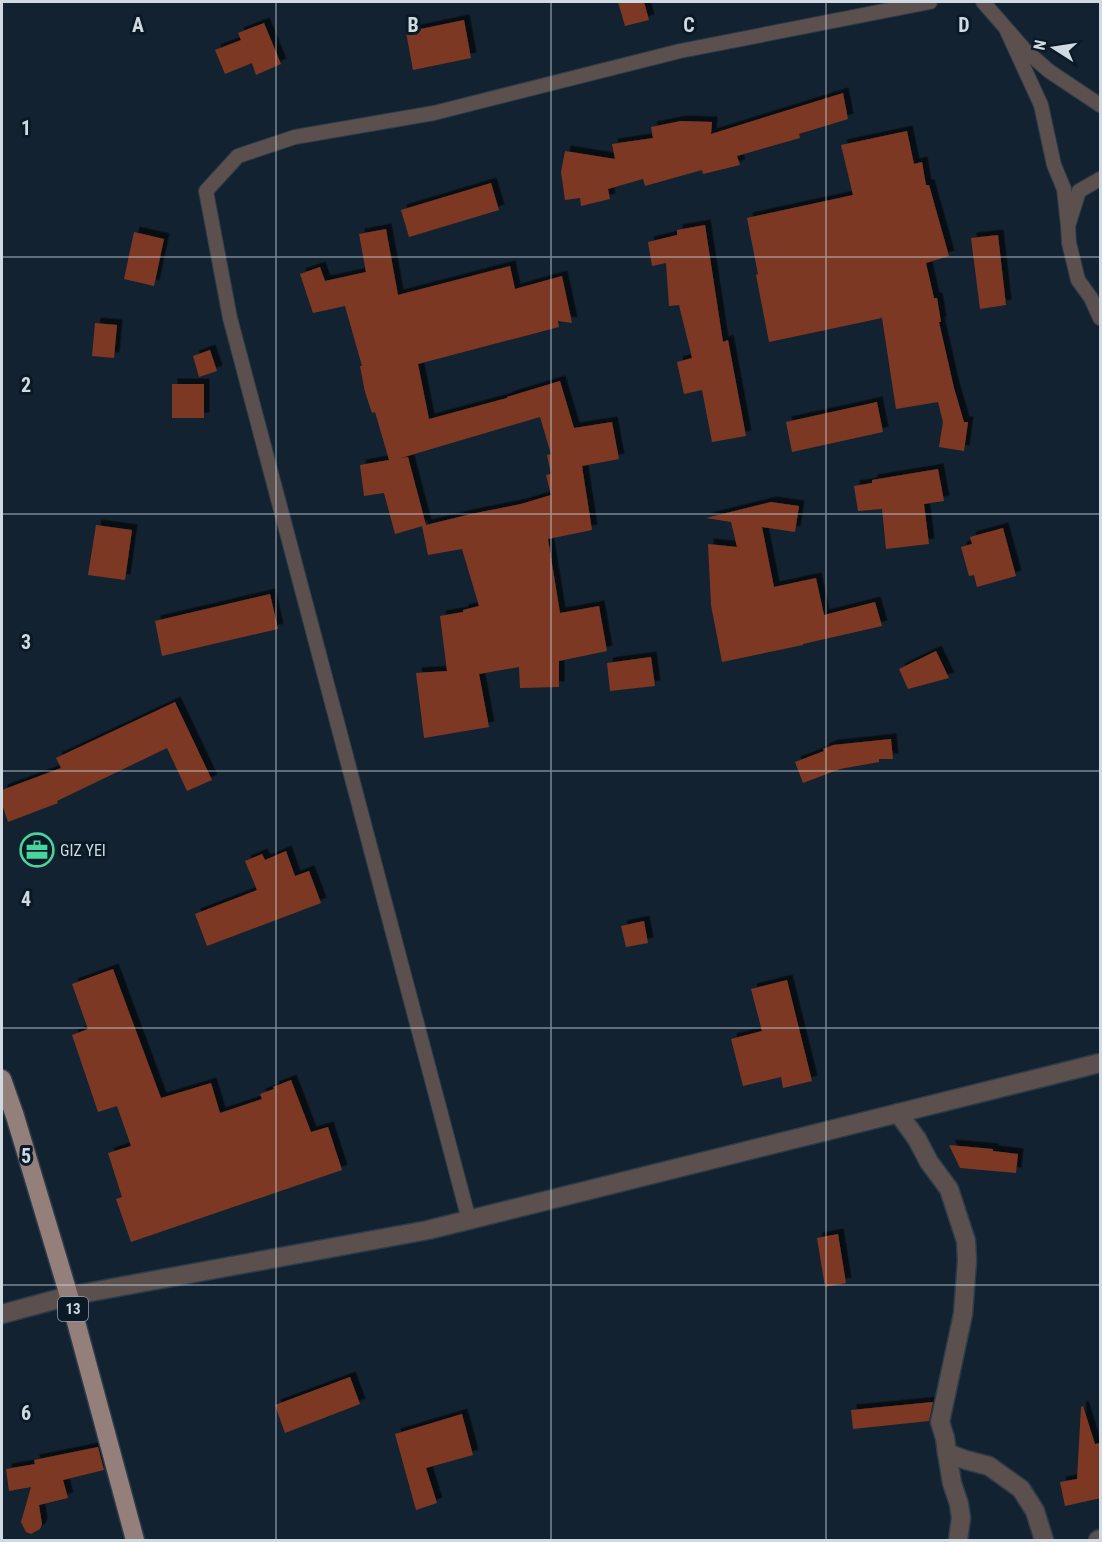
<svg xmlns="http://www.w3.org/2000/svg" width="1102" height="1542" font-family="'Roboto Condensed',sans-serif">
  <defs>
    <filter id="shadow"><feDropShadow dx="5.5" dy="-5.5" stdDeviation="0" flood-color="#0009"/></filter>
  </defs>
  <rect width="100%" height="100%" fill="#122230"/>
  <!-- building -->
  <g fill="#7c3923" filter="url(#shadow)">
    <polygon points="618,2 644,2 649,20 625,26"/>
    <polygon points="464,20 471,58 413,70 406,32"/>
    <polygon points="264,23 281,64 256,75 252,63 225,74 215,50 241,40 238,33"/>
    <polygon points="843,93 848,119 799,134 800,138 737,156 740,165 703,174 702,170 645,186 643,179 608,189 610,199 581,206 580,198 565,200 561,172 565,151 615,159 612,144 653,138 651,127 681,121 712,122 711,134"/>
    <polygon points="907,131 914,164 922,162 926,185 929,185 949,256 926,263 934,298 937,298 941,322 939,322 954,388 964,422 968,422 964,451 939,447 943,422 938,402 896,409 882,318 769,342 756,275 758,274 747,218 853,195 841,145"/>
    <polygon points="491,183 499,210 409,237 401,210"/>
    <polygon points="705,225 723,342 728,340 746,436 712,442 702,390 684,394 677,362 692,358 679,305 669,306 666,263 652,266 648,242 677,235 677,230"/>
    <polygon points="386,229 398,295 510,266 515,289 562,276 572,323 558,321 559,327 418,364 429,419 507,398 507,397 560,381 574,428 612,422 619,459 582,466 592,530 548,539 560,613 599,606 607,651 559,661 559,687 520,688 519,667 479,674 489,727 424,738 416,673 447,671 440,616 463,612 463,610 479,606 462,549 428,555 422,526 471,514 521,504 551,495 546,475 551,474 547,455 551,454 540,417 401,458 408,457 426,525 395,534 384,493 364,496 360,465 389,460 375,412 372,413 365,392 360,366 362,366 345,306 313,313 300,274 320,267 325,281 366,272 359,234"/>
    <polygon points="134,232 164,239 154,286 124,279"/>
    <polygon points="998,235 1006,305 980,309 971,238"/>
    <polygon points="95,323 117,325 114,358 92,356"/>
    <polygon points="210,350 217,371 199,377 193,356"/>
    <rect x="172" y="384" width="32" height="34"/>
    <polygon points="877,402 883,432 792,452 786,422"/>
    <polygon points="938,469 944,501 924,504 929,544 886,549 882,509 858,511 854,486 872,483 872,480"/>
    <polygon points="771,502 799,506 795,532 762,527 774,587 816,578 824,615 875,602 882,626 803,644 803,645 722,662 711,605 708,544 737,547 731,522 706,518"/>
    <polygon points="96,525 132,530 125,580 88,575"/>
    <polygon points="1003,528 1016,576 977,587 974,575 969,576 961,547 972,544 970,537"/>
    <polygon points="270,594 278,629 162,656 155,621"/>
    <polygon points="936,651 949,678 908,689 899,669"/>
    <polygon points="651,657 655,686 610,691 607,663"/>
    <polygon points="175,702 212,780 187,791 167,748 57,801 58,803 8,822 2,804 2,790 61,768 56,758"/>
    <polygon points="891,739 893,759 879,759 879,762 840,769 803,783 795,762 824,751 823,749 833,745"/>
    <polygon points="286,851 295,876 309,871 321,903 207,946 195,914 257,890 245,861 262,854 265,860"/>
    <polygon points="644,921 648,943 626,947 621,926"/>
    <polygon points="113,969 161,1098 211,1083 220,1113 262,1099 260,1094 274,1089 273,1087 291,1080 311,1132 328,1127 342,1170 131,1242 116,1199 122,1197 108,1153 131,1146 117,1106 98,1112 72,1035 88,1029 72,984"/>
    <polygon points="787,980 812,1081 783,1088 781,1077 743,1086 731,1039 762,1031 751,989"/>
    <polygon points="949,1145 993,1149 993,1151 1018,1154 1016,1173 960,1168"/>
    <polygon points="838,1234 846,1283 825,1287 817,1238"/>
    <polygon points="350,1377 360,1404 285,1433 275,1405"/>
    <polygon points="933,1402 929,1421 853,1429 851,1410"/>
    <polygon points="1083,1406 1095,1444 1101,1443 1101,1498 1065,1506 1060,1482 1077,1479 1081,1407"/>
    <polygon points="462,1414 473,1455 426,1468 437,1503 416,1510 395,1434"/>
    <polygon points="98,1447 104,1470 63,1480 68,1498 39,1505 42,1524 40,1529 31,1534 26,1532 21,1522 31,1487 9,1491 6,1469 35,1464 34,1460"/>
  </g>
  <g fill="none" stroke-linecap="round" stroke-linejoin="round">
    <defs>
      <g id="lane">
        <polyline points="983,2 1025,50 1049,71 1100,105"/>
        <polyline points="1007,31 1041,105 1054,165 1064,189 1068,226"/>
        <polyline points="1100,179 1079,191 1068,226 1069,243 1078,280 1091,298 1100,318"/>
        <polyline points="469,1220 230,318 206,191 238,156 295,137 434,113 680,51 930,2"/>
      </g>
      <g id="street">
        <polyline points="898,1113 917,1139 929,1162 949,1189 966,1241 967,1261 963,1314 940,1422 945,1438 947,1453 966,1460 989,1466 1021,1489 1035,1511 1044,1540"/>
        <polyline points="2,1314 69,1296 428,1230 1100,1063"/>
        <polyline points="947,1453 952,1483 959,1504 961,1518 958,1540"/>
        <polyline points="1098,1540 1100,1539"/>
      </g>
      <polyline id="primary" points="2,1079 15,1116 69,1296 135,1540"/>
    </defs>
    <!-- lane casing -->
    <use href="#lane" stroke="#2d3c49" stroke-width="16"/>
    <!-- street casing -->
    <use href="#street" stroke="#2d3c49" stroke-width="21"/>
    <!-- primary casing -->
    <use href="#primary" stroke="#2d3c49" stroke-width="21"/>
    <!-- lane -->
    <use href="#lane" stroke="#5b504e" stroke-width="14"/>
    <!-- street -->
    <use href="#street" stroke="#5b504e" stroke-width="18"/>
    <!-- primary -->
    <use href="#primary" stroke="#957f7b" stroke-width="18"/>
  </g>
  <!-- grid -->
  <path fill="none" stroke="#d0dae3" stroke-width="1.5" stroke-opacity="0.55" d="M276 2V1540M551 2V1540M826 2V1540M2 257H1100M2 514H1100M2 771H1100M2 1028H1100M2 1285H1100"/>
  <!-- icons -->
  <defs>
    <symbol id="office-ring" viewBox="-11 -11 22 22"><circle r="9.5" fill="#091926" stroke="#49d49d" stroke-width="1.5"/><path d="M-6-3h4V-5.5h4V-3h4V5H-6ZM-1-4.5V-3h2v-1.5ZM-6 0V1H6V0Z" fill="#49d49d"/></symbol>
  </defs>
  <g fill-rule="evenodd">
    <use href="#office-ring" x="18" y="831" width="38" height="38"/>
  </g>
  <g text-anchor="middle" stroke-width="6" stroke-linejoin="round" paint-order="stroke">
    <!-- shield labels -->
    <rect fill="#091926" stroke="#94a0aa" stroke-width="1.5" x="58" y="1297" width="30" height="24" rx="4.5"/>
    <g font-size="15" font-weight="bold" fill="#d0dae3">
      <text x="73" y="1314">13</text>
    </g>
    <!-- poi labels -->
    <g font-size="16" fill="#d0dae3" stroke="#091926" text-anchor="start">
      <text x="60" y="856">GIZ YEI</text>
    </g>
  </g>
  <g font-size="20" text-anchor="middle" font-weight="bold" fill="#d0dae3" stroke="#091926" stroke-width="6" stroke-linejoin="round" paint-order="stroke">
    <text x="138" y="32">A</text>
    <text x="413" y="32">B</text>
    <text x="689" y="32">C</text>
    <text x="964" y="32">D</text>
    <text x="26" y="135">1</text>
    <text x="26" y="392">2</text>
    <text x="26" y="649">3</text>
    <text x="26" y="906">4</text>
    <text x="26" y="1163">5</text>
    <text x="26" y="1420">6</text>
  </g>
  <!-- border -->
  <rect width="1102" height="1542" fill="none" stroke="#d0dae3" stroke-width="6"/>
  <!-- north arrow -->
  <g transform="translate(1054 48) rotate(282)" stroke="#091926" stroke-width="4.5" paint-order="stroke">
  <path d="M0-4.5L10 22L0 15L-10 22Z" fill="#d0dae3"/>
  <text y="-9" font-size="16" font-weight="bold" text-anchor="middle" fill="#d0dae3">N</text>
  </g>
</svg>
